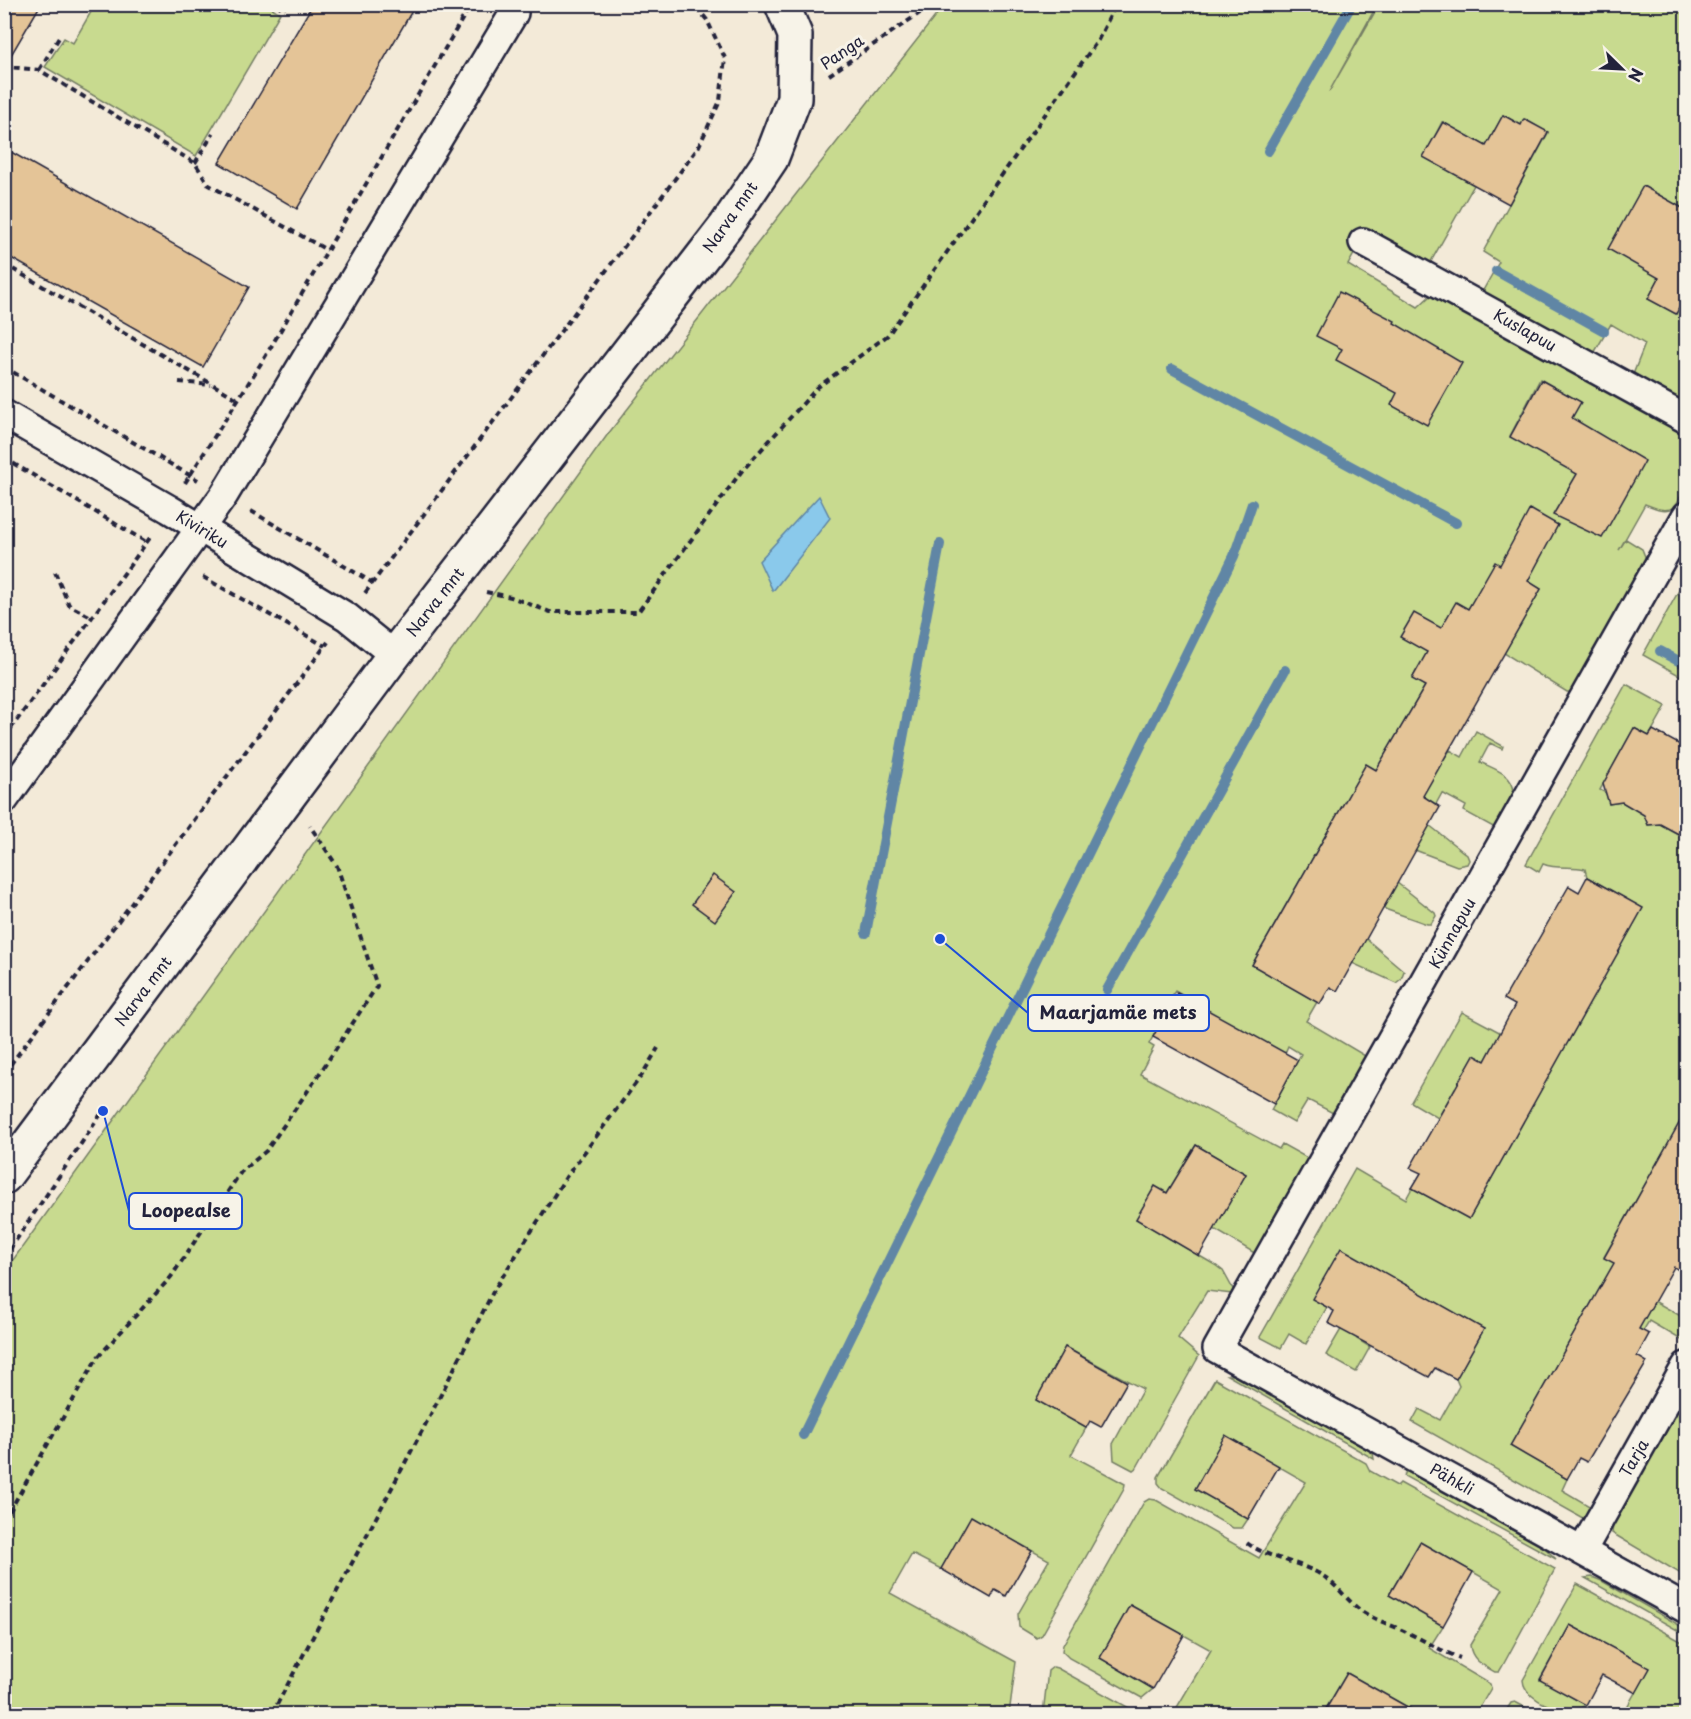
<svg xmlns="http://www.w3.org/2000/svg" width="1691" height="1719" font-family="'Playpen Sans',sans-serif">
  <rect width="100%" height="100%" fill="#f3ead8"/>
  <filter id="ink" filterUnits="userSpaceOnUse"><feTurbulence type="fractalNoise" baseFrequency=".0167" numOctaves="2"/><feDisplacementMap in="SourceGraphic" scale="12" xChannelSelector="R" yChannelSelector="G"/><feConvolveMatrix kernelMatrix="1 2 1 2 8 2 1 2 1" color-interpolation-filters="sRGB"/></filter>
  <g filter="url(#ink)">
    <!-- green -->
    <g fill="#c8da8f" stroke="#757e65" stroke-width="1.5" fill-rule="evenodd">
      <polygon points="111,5 266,4 280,13 196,156 45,67 64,38 73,43 95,5 105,5 110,7"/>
      <path d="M924 5H1377L1329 92 1379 5H1686V228L1648 299 1676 314 1686 294V409L1634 379V372L1645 344 1611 324 1593 355 1481 294 1499 262 1483 252 1548 133 1525 119 1521 125 1503 115 1486 146 1442 122 1424 157 1474 185 1429 265 1365 234 1348 265 1418 307 1430 296 1440 295 1686 434V487L1674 508C1663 512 1655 508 1645 504L1619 550 1626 539 1642 549 1646 559 1573 692H1567L1504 653 1541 589 1496 563 1468 609 1456 603 1412 678 1425 686 1398 733 1444 759 1450 750 1462 757 1476 731 1503 746 1502 749 1490 743 1480 762C1494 769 1513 774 1514 792L1495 828 1464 811 1466 806 1442 793 1436 804 1366 764 1252 965 1317 1002 1306 1021 1367 1057 1335 1114 1308 1100 1294 1123 1271 1110 1301 1054 1288 1046 1285 1053 1195 1026 1205 1008 1175 991 1167 1004 1170 1006 1149 1044 1154 1047 1140 1074 1279 1149 1282 1144 1309 1159 1256 1254 1214 1229 1246 1174 1196 1145 1167 1193 1155 1186 1136 1219 1215 1265 1223 1271 1234 1291 1232 1294 1207 1291 1178 1338 1199 1356 1137 1467 1133 1470 1114 1460 1113 1444 1143 1389 1065 1347 1036 1400 1086 1428 1071 1455 1125 1484 1124 1489 1042 1635 1037 1638 1019 1627 1018 1614 1049 1560 971 1517 941 1569 912 1554 890 1593 1016 1662 1009 1714H5V1271L608 434 938 13ZM1540 379 1580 402 1566 428 1539 452 1510 436Z"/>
      <polygon points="1686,578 1686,679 1643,655"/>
      <path d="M1626 684 1666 706 1649 736 1634 728 1600 790 1606 793 1609 804 1622 802 1644 815 1648 825 1660 824 1685 838 1686 841V1111L1684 1116 1686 1117V1161L1665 1149 1604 1257 1654 1285 1647 1297 1686 1319V1335L1683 1341 1649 1321 1643 1331 1592 1302 1510 1446 1567 1479 1562 1490 1596 1510 1588 1521 1412 1422 1419 1409 1440 1420 1459 1386 1456 1379 1484 1329 1341 1249 1313 1299 1327 1307 1306 1344 1289 1334 1281 1348 1260 1337 1355 1169 1406 1199 1412 1188 1469 1219 1548 1076 1493 1046 1485 1061 1474 1055 1464 1074 1466 1094 1455 1088 1438 1118 1411 1102 1462 1012 1503 1034 1563 1050 1642 908 1587 877 1585 869C1571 865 1558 870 1543 864L1539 872 1526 864Z"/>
      <polygon points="1429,825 1467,855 1469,860 1467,864 1457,866 1415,850"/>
      <polygon points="1396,882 1435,913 1436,916 1431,924 1427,924 1382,908"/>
      <polygon points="1365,938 1404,971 1401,979 1396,983 1352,963"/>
      <polygon points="1347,1319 1363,1328 1357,1339 1370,1347 1356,1372 1326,1355"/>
      <polygon points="1227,1375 1235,1375 1244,1379 1373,1453 1374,1459"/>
      <path d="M1215 1379 1366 1463 1370 1471 1397 1486 1400 1483 1555 1569 1502 1667 1499 1672H1495C1484 1666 1471 1660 1470 1645L1503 1589 1420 1542 1389 1595 1443 1626 1429 1648 1490 1684 1491 1688 1476 1714H1420L1347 1673 1323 1714H1173L1211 1650 1130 1605 1100 1658 1153 1689 1142 1698 1069 1658 1062 1651 1063 1645 1144 1502 1149 1499 1156 1500 1259 1558 1306 1482 1226 1436 1195 1489 1248 1519 1242 1528H1233L1162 1488 1158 1483V1477Z"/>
      <polygon points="1686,1396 1686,1577 1612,1533 1613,1525"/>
      <polygon points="1406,1471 1546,1549 1556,1559 1404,1476"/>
      <polygon points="1592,1577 1602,1581 1686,1629 1686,1635 1585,1578"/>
      <path d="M1577 1584 1686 1644V1714H1623L1649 1668 1570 1625 1540 1679 1586 1705 1570 1714C1554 1708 1524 1699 1523 1680Z"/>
      <polygon points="1053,1667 1057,1668 1140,1714 1043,1714 1048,1671"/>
      <polygon points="1515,1702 1538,1714 1504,1714 1511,1703"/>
    </g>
    <!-- water -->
    <polygon fill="#8ac9eb" stroke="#6086a5" stroke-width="1.5" points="819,496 830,518 773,591 759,561"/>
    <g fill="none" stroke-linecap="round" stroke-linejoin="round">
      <!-- stream -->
      <g stroke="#6086a5" stroke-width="10">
        <polyline points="1268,151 1352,4"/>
        <polyline points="1496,271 1604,331"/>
        <polyline points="1172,369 1456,523"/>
        <polyline points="1660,651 1686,665"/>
        <polyline points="866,933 940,544"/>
        <polyline points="1107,990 1285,670"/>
        <polyline points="803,1435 1234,556 1252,504"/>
      </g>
    </g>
    <!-- building -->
    <g fill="#e4c497" stroke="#22223b" stroke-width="1.5">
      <polygon points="4,4 41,4 4,67"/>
      <polygon points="313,4 416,4 297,209 219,163"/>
      <polygon points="1503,115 1521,125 1524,119 1548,132 1509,204 1423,157 1443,122 1486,146"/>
      <polygon points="4,148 249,287 203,367 4,254"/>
      <polygon points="1643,186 1686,210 1686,294 1676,314 1648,299 1659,278 1608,249"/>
      <polygon points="1339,292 1395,321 1394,323 1462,363 1427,425 1391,405 1397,393 1336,360 1342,349 1316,336"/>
      <polygon points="1541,380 1581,402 1572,418 1645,461 1602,538 1553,515 1577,474 1510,437"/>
      <polygon points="1530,509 1558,525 1528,581 1541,589 1423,796 1440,807 1337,991 1330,987 1320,1004 1252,965 1366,764 1376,770 1425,686 1412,679 1427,652 1400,637 1414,613 1441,628 1456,602 1468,609 1495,562 1500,565"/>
      <polygon points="1634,728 1649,736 1653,730 1686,748 1686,838 1660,824 1648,825 1644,815 1622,802 1609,804 1603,784"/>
      <polygon points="713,875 736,892 715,921 692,904"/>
      <polygon points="1587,877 1643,908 1469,1219 1412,1188 1421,1173 1410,1168 1474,1055 1485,1061 1515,1005 1504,999 1569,886 1579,892"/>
      <polygon points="1177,993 1298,1060 1274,1104 1153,1037"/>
      <polygon points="1686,1111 1686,1275 1674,1267 1639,1329 1649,1334 1637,1356 1647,1362 1587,1462 1579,1458 1567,1479 1510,1446 1614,1263 1604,1258"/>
      <polygon points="1196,1145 1246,1174 1199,1256 1136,1219 1155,1186 1167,1193"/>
      <polygon points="1341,1248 1484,1329 1456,1379 1435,1368 1429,1377 1328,1323 1334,1311 1312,1299"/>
      <polygon points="1065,1347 1127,1382 1101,1427 1090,1421 1086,1428 1036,1400"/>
      <polygon points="1225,1435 1279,1466 1248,1519 1195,1489"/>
      <polygon points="971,1516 1032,1551 1006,1596 995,1590 991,1598 941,1569"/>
      <polygon points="1420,1542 1473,1572 1443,1626 1389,1595"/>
      <polygon points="1130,1605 1184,1635 1153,1689 1100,1658"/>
      <polygon points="1570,1625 1650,1668 1636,1693 1602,1675 1586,1705 1540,1680"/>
      <polygon points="1347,1673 1420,1714 1323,1714"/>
    </g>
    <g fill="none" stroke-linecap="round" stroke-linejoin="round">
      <defs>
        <g id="street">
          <polyline points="1363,242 1686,419"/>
          <polyline points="4,414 169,509 347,617 394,655"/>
          <polyline points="1686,516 1217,1349 1686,1609"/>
          <polyline points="4,800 224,495 514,13"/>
          <polyline points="1582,1551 1686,1366"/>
        </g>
        <polyline id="secondary" points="4,1177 394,655 726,226 771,159 794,99 795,35 782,4"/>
      </defs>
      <!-- street casing -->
      <use href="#street" stroke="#22223b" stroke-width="32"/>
      <!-- secondary casing -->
      <use href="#secondary" stroke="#22223b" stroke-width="38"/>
      <!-- path -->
      <g stroke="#22223b" stroke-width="4" stroke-dasharray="6 4.5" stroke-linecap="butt">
        <polyline points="276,4 285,10"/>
        <polyline points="4,64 9,67 39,70 195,163 209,185 327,250"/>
        <polyline points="39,70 60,36"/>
        <polyline points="829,75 933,4"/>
        <polyline points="195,163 213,134"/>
        <polyline points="4,264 238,399"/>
        <polyline points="4,367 198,480"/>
        <polyline points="179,382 211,385"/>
        <polyline points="4,458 148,543"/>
        <polyline points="185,483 265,357 471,4"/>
        <polyline points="251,511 373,583"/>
        <polyline points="55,572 69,605 93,618"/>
        <polyline points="203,577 325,646"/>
        <polyline points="486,592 511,597 550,612 638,612 741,472 818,387 888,335 1098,40 1116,4"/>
        <polyline points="365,593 698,148 720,101 725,58 707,20 694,4"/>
        <polyline points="4,738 152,535"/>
        <polyline points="4,1073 328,642"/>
        <polyline points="4,1258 103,1111"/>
        <polyline points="4,1521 97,1358 171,1277 241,1172 266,1151 316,1079 377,986 337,866 310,826"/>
        <path d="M1247 1543C1270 1560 1302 1561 1326 1578 1341 1589 1351 1606 1368 1615 1380 1622 1394 1626 1406 1632 1424 1640 1441 1651 1460 1658"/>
        <polyline points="272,1714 432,1412 494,1290 566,1177 642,1075 658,1048"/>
      </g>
      <!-- street -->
      <use href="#street" stroke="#f7f3e8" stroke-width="27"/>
      <!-- secondary -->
      <use href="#secondary" stroke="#f7f3e8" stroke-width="33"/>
    </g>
  </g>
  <g text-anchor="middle" stroke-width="6" stroke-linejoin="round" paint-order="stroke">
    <!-- street labels -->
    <g font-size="16" fill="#22223b" stroke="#f7f3e8">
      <text transform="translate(842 52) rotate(-34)" y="6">Panga</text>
      <text transform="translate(730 217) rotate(-55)" y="6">Narva mnt</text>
      <text transform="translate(1525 330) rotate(29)" y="6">Kuslapuu</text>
      <text transform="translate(202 529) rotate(31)" y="6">Kiviriku</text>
      <text transform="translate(435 602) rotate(-52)" y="6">Narva mnt</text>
      <text transform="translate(1452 933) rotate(-61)" y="6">Künnapuu</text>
      <text transform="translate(143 991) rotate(-53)" y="6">Narva mnt</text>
      <text transform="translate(1634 1458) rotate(-60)" y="6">Tarja</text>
      <text transform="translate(1452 1479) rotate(29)" y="6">Pähkli</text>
    </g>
  </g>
  <!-- callouts -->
  <path fill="none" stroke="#1d4ed8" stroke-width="2" d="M940 939L1028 1013M103 1111L129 1211"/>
  <g fill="#1d4ed8" stroke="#f7f3e8" stroke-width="2">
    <circle cx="940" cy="939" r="6"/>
    <circle cx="103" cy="1111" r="6"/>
  </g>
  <g fill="#f7f3e8" stroke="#1d4ed8" stroke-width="2">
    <rect x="1028" y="995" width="181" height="36" rx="6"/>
    <rect x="129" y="1193" width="113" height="36" rx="6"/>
  </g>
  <g font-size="18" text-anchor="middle" font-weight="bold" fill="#22223b">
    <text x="1118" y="1019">Maarjamäe mets</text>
    <text x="186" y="1217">Loopealse</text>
  </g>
  <!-- margin -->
  <rect width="1691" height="1719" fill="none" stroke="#f7f3e8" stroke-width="24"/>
  <rect x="12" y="12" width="1667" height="1695" fill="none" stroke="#22223b" stroke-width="2" filter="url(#ink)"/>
  <!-- north arrow -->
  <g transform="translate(1622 69) rotate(114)" stroke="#f7f3e8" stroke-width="4.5" paint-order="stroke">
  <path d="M0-4.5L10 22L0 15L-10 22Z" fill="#22223b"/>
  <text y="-9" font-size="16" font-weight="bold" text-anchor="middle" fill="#22223b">N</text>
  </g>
</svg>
